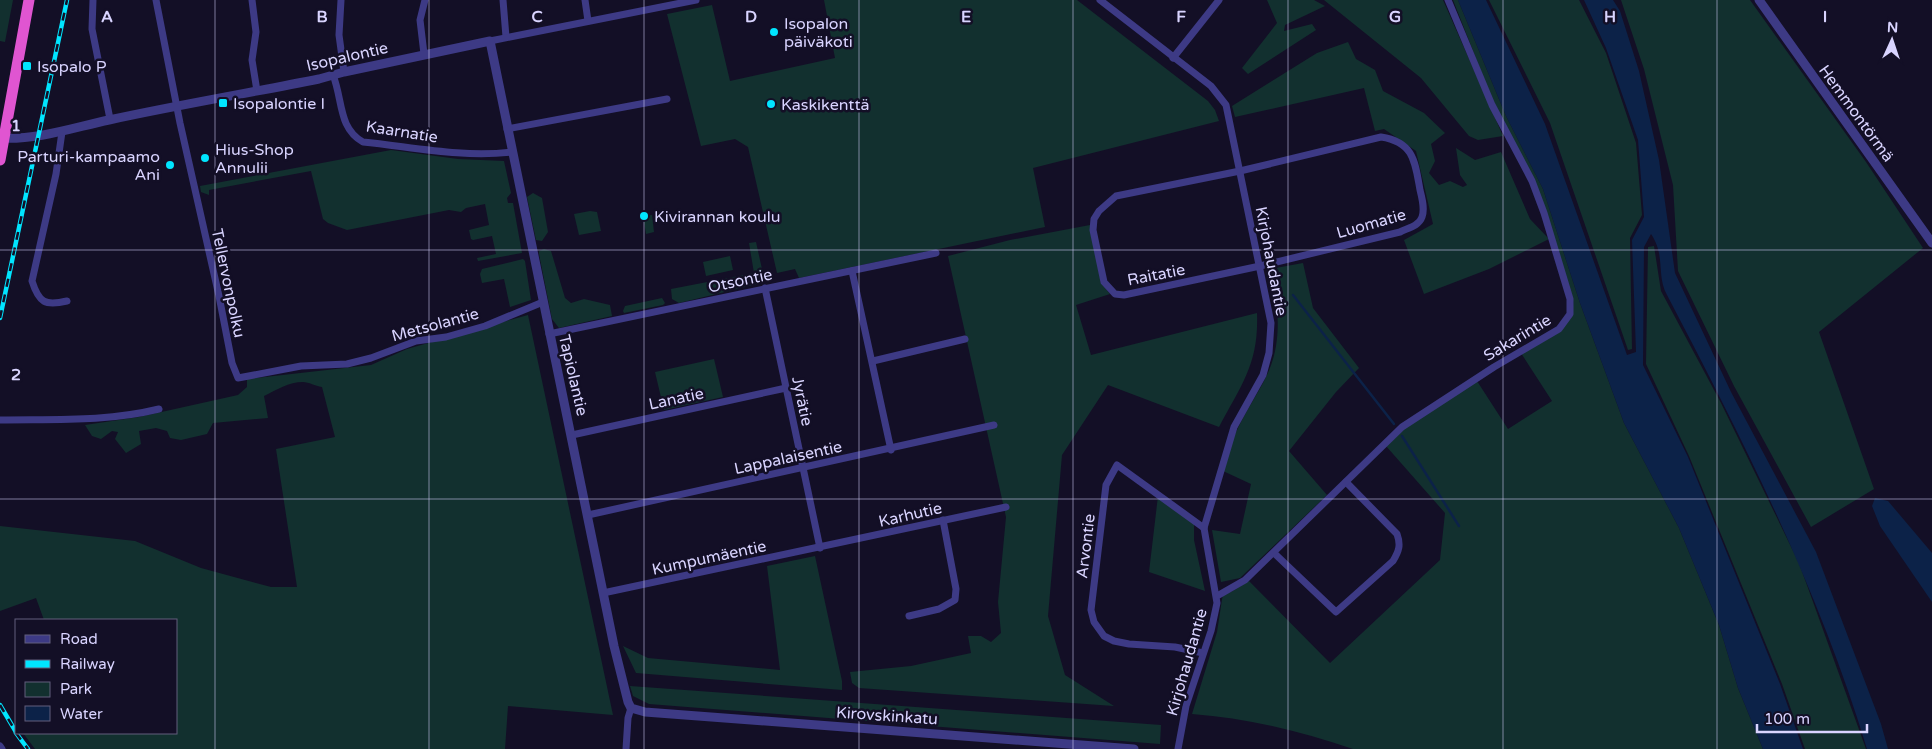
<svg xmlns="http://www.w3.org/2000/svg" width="1932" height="749" font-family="'Varela Round',sans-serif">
  <rect width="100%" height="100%" fill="#130f26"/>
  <!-- green -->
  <g fill="#12302f">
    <polygon points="0,0 13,0 5,42 0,41"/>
    <polygon points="824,0 1077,0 1208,101 1215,110 1219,121 1033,168 1045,227 799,278 795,269 777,273 748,147 735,139 701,146 667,14 712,5 730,81 835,58"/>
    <polygon points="1267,0 1314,0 1325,6 1285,25 1284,31 1312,24 1316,30 1248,74 1242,68 1277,23"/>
    <polygon points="1324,0 1443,0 1503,136 1478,140 1469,136 1421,78"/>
    <path d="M1453 0H1458L1506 116 1543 189 1580 303 1624 423 1679 528 1719 625 1738 688 1763 749H1353C1300 731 1247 718 1192 714L1217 632 1223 593 1231 592 1249 581 1330 663 1440 560 1445 513 1386 446 1408 423 1477 381 1508 429 1552 401 1521 353C1543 340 1576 330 1573 299L1546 212 1494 104Z"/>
    <polygon points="1489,0 1579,0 1606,53 1636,143 1642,215 1630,238 1632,349 1628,350 1550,123"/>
    <polygon points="1621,0 1750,0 1866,162 1923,248 1819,332 1874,489 1811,527 1734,386 1678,271 1673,185 1644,69"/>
    <polygon points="1348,42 1356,59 1375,70 1383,91 1424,113 1445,133 1431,144 1435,161 1429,173 1439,185 1450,181 1463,187 1467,185 1460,175 1456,148 1475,160 1501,152 1530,219 1549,239 1489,269 1424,294 1404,240 1433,224 1416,151 1384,129 1375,131 1364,88 1235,117 1232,106 1317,53"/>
    <polygon points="391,150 458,159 504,161 511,193 507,198 508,203 513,203 522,253 478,261 477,258 496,254 492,236 473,240 471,239 469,230 489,225 485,204 466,208 461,212 449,210 347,230 328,223 323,219 311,171 209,190 209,195 201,192 200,186"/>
    <polygon points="533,193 542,198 548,232 542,241 536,240 527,197"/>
    <polygon points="590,211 597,212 601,231 579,235 574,214"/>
    <polygon points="652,215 654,232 646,234 643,216"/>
    <path d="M1090 225 1101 283 1110 294 1076 305 1091 355 1257 313C1259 363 1242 384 1219 427L1108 385 1062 455 1048 616 1065 675 1114 706 859 688 852 683 850 672 911 666 971 653 968 636H981L991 642 1001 633 998 602 1006 517 948 256 1010 240Z"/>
    <polygon points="756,242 764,278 762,283 679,303 672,299 671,289 754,273 749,243"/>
    <polygon points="1654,246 1661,291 1721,403 1799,563 1866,749 1805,749 1782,684 1689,456 1646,364 1648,247"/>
    <polygon points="544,249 551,251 565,298 571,303 584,299 610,305 612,316 559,328 552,319 539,254 539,251"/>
    <polygon points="730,256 733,270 706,276 703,262"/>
    <polygon points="523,259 525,261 531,300 510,307 504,279 482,283 480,274 482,269"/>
    <path d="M1303 263 1313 308 1359 368 1336 392 1289 451 1327 495 1240 578 1221 582 1212 530 1240 534 1251 484 1223 471C1228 457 1231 441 1238 428 1246 411 1257 395 1266 377 1283 343 1279 305 1270 269Z"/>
    <polygon points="662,298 665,303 663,305 624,313 623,311 625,306"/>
    <path d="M528 315 613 715 508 706 505 749H35L23 733H176V620H44L36 598 0 611V526L135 541 201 568 271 587H297L276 449 335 437 322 387C315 386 309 382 303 382 289 382 276 390 264 396L268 418 213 423 207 434 181 440 170 438 167 431 156 428 139 431 141 444 126 453 115 439 118 432 112 431 101 439 92 436 85 425 139 417 238 395 247 387V379L371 365 407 349Z"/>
    <polygon points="714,359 723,397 664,410 655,372"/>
    <polygon points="1158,496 1194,523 1194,540 1205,591 1149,572"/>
    <polygon points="815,556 842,681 842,690 636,673 623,646 648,658 780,670 767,566"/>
    <polygon points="630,686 1161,725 1160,744 649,704 633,696"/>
  </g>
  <!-- water -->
  <g fill="#0c2248">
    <path d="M1458 0H1486L1545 124 1627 355 1636 352 1632 240 1644 217 1638 140 1606 48 1584 0H1613L1620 11 1639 71 1659 160 1675 273 1731 392 1816 552 1881 724 1888 749H1867C1819 590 1744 442 1667 295 1656 275 1666 256 1651 234L1644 247 1643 365 1688 457 1780 684 1803 749H1763L1738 688 1719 625 1679 528 1624 423 1580 303 1543 189 1506 116Z"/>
    <polygon points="1875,498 1888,501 1932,553 1932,602 1880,526 1872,506"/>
  </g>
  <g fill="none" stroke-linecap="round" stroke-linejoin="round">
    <!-- stream -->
    <g stroke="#0c2248" stroke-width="2.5">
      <polyline points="1293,295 1394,424"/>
      <polyline points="1402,436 1459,526"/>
    </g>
    <!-- minor -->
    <g stroke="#3d3a85" stroke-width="7">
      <polyline points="93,0 92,29 110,119"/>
      <polyline points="156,0 180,123 219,296 232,363 238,378 301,366 347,364 371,358 416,341 446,337 485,326 543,302"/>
      <polyline points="252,0 256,32 252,60 257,91"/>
      <polyline points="341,0 339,35 344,72"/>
      <polyline points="503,0 506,37"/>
      <polyline points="585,0 588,21"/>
      <polyline points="1100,0 1211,86 1226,105 1271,323 1269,353 1263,375 1234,427 1204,528 1217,603 1211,631 1186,706 1178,749"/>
      <polyline points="490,41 696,0"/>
      <polyline points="424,54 420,20 425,0"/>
      <polyline points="1173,58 1219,0"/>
      <path d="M333 75C343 100 338 128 363 142 413 147 462 158 512 152"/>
      <polyline points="507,129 667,99"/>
      <path d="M62 132 56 174 32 281C39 303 45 306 67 301"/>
      <path d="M1381 137C1414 142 1415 162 1420 190 1422 198 1425 209 1422 217 1419 226 1408 228 1400 232L1260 266 1124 295 1115 294 1104 282 1093 230 1094 219 1099 211 1116 196 1240 171Z"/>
      <polyline points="852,271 891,450"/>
      <polyline points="765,288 820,548"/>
      <polyline points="549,334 936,253"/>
      <polyline points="873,361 965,339"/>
      <path d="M0 420C54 419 106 422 159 409"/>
      <polyline points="572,435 786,388"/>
      <polyline points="588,515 994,425"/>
      <path d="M1274 553 1336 612 1393 561C1399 551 1401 545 1397 534L1346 482"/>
      <polyline points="603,593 1006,507"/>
      <polyline points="1217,596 1245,580 1402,427 1494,367 1559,329 1570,314 1570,299 1544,213 1532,181 1492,105 1448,0"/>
      <polyline points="909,616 939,609 955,600 956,589 943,520"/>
      <polyline points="1203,653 1175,647 1129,644 1114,641 1104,636 1094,622 1091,610 1106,485 1117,465 1204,528"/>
      <polyline points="0,746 2,749"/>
      <polyline points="626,749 628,718 631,708"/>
    </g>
    <!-- tertiary -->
    <g stroke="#3d3a85" stroke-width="9">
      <polyline points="1759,0 1932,243"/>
      <path d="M0 138C38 140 72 128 109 120 178 105 249 93 319 79L344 72 490 41 614 646 628 702 631 708 645 712 1134 749"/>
    </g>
    <!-- trunk -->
    <polyline stroke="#e055d1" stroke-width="11" points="0,160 29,0"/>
    <defs>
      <g id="rail">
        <polyline points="0,318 67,0"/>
        <polyline points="0,705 16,732"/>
        <polyline points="16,733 28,749"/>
      </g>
    </defs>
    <!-- rail casing -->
    <use href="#rail" stroke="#00e5ff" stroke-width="4.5"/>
    <!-- rail -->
    <use href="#rail" stroke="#130f26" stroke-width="2.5" stroke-dasharray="8" stroke-linecap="butt"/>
  </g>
  <!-- grid -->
  <path fill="none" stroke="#d9d4ff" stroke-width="1" stroke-opacity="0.55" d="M215 0V749M429 0V749M644 0V749M859 0V749M1073 0V749M1288 0V749M1503 0V749M1717 0V749M0 250H1932M0 499H1932"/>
  <!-- markers -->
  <g fill="#00e5ff" stroke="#130f26" stroke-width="2">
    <circle cx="774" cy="32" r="5"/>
    <rect x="22" y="61" width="10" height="10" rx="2.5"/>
    <rect x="218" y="98" width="10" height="10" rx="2.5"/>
    <circle cx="771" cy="104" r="5"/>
    <circle cx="205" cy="158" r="5"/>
    <circle cx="170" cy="165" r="5"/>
    <circle cx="644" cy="216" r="5"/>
  </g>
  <g text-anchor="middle" stroke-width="5" stroke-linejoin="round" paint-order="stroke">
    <!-- poi labels -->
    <g font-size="16" fill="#d9d4ff" stroke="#130f26" text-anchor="start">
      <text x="784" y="29">Isopalon<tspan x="784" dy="18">päiväkoti</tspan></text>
      <text x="37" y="72">Isopalo P</text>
      <text x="233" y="109">Isopalontie I</text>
      <text x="781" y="110">Kaskikenttä</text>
      <text x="215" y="155">Hius-Shop<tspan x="215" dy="18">Annulii</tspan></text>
      <text x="160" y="162" text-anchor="end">Parturi-kampaamo<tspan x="160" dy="18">Ani</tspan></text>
      <text x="654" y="222">Kivirannan koulu</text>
    </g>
    <!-- street labels -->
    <g font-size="16" fill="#d9d4ff" stroke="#130f26">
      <text transform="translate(347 56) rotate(-13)" y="6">Isopalontie</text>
      <text transform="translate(1857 113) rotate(54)" y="6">Hemmontörmä</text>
      <text transform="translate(402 131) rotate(9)" y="6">Kaarnatie</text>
      <text transform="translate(1371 223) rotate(-16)" y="6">Luomatie</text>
      <text transform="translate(1272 261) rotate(79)" y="6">Kirjohaudantie</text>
      <text transform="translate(1156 274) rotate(-11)" y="6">Raitatie</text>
      <text transform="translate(740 280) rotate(-12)" y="6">Otsontie</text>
      <text transform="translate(229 283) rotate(78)" y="6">Tellervonpolku</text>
      <text transform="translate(435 324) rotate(-15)" y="6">Metsolantie</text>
      <text transform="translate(1517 337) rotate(-31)" y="6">Sakarintie</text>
      <text transform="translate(574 375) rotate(77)" y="6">Tapiolantie</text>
      <text transform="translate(676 398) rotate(-12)" y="6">Lanatie</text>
      <text transform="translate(803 401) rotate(78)" y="6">Jyrätie</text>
      <text transform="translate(788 457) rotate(-12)" y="6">Lappalaisentie</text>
      <text transform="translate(910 514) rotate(-13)" y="6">Karhutie</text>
      <text transform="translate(1085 546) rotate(-83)" y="6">Arvontie</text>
      <text transform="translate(709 557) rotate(-12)" y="6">Kumpumäentie</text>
      <text transform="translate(1186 662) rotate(-74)" y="6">Kirjohaudantie</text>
      <text transform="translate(887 715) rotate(4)" y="6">Kirovskinkatu</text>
    </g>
  </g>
  <g font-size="16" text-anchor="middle" font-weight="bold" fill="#d9d4ff" stroke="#130f26" stroke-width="5" stroke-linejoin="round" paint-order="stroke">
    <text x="107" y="22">A</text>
    <text x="322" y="22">B</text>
    <text x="537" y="22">C</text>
    <text x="751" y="22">D</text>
    <text x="966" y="22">E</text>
    <text x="1181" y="22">F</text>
    <text x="1395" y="22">G</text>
    <text x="1610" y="22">H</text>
    <text x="1825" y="22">I</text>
    <text x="16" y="131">1</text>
    <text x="16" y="380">2</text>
  </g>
  <!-- legend -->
  <rect x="15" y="619" width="162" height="115" fill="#130f26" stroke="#625e7d"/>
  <rect x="25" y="635" width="25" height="8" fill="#3d3a85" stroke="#625e7d"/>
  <text x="60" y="644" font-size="15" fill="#d9d4ff">Road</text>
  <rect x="25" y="660" width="25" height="8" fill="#00e5ff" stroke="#625e7d"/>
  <text x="60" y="669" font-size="15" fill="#d9d4ff">Railway</text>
  <rect x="25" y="682" width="25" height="15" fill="#12302f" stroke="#625e7d"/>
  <text x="60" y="694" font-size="15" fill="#d9d4ff">Park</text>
  <rect x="25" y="706" width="25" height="15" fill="#0c2248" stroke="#625e7d"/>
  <text x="60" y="719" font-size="15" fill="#d9d4ff">Water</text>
  <!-- north arrow -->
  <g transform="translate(1892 40) rotate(3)" stroke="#130f26" stroke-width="4" paint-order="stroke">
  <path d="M0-4L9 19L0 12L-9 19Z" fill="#d9d4ff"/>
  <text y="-8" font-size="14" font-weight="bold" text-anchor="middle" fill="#d9d4ff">N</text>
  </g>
  <!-- scale -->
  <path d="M1757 724v8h110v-8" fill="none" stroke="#d9d4ff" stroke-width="2.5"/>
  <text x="1764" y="724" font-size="15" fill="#d9d4ff" stroke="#130f26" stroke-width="4" paint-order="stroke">100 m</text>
</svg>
